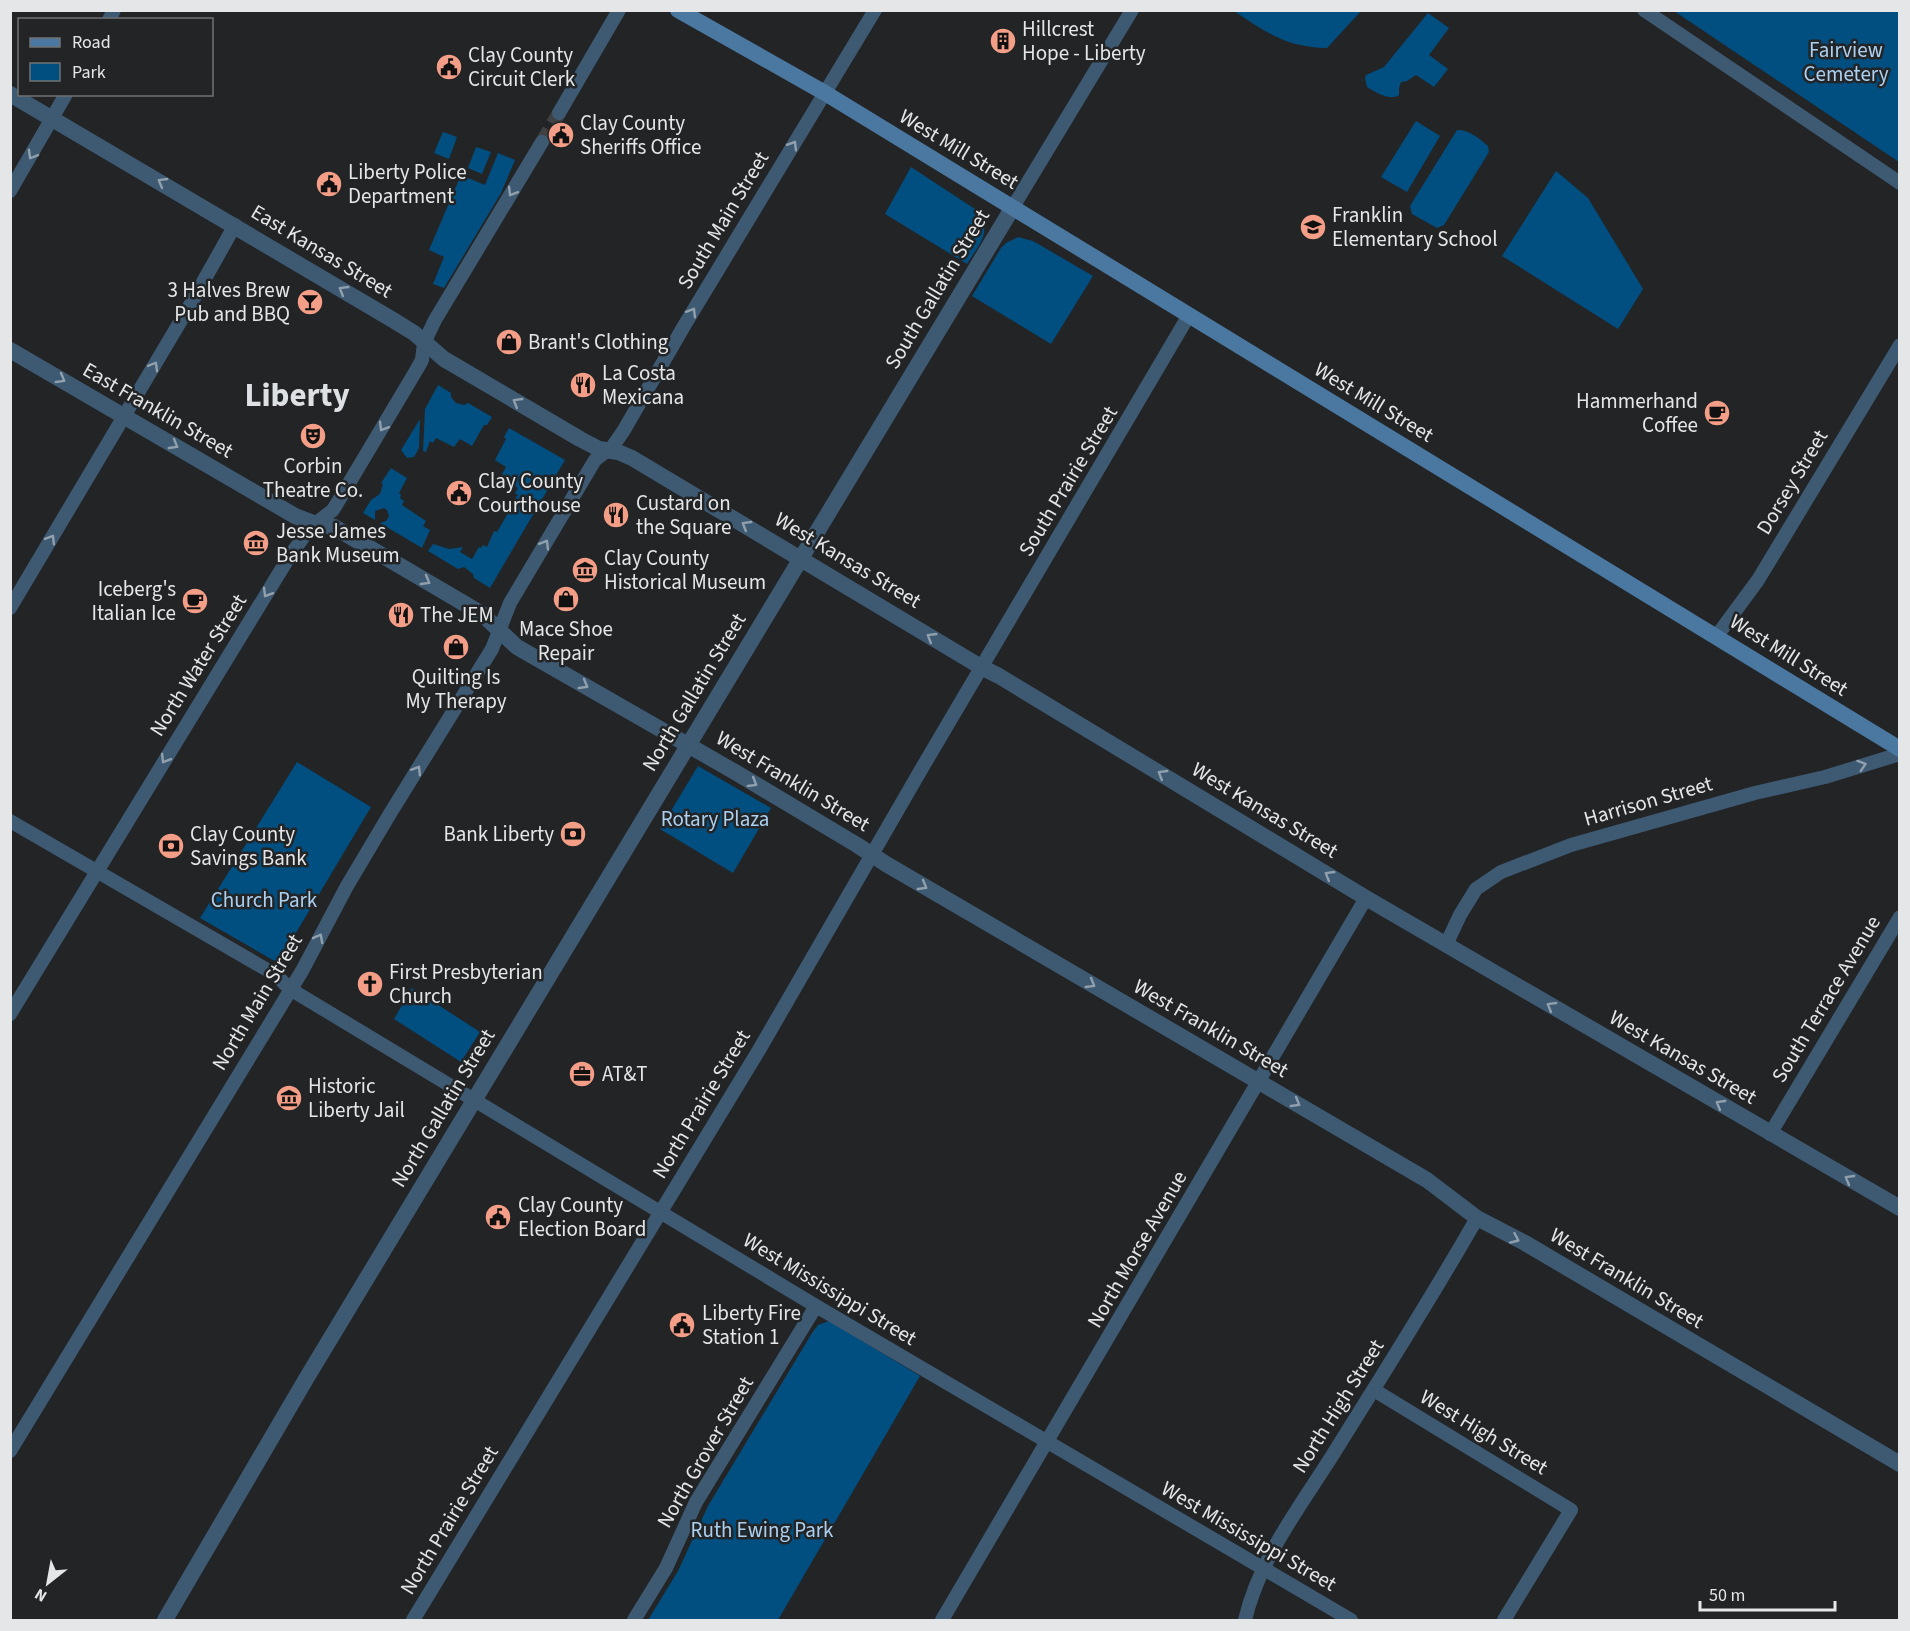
<svg xmlns="http://www.w3.org/2000/svg" width="1910" height="1631" font-family="'Source Sans 3',sans-serif">
  <rect width="100%" height="100%" fill="#222426"/>
  <!-- green -->
  <g fill="#014f81">
    <path d="M1234 11 1361 10V11L1327 48C1286 47 1267 33 1234 11Z"/>
    <polygon points="1674,11 1899,11 1899,162"/>
    <path d="M1428 13 1449 28 1429 55 1448 69 1434 87 1416 75 1407 81 1401 82 1399 88V95C1389 101 1377 93 1367 87L1365 78 1366 75 1384 67Z"/>
    <polygon points="1416,121 1440,136 1407,192 1381,177"/>
    <path d="M1457 130C1468 129 1480 139 1488 146L1489 152 1444 225 1437 228 1412 214 1410 206Z"/>
    <polygon points="443,132 457,137 449,159 434,153"/>
    <polygon points="476,147 491,152 482,174 468,168"/>
    <polygon points="498,153 515,160 501,193 444,288 433,284 444,257 429,250 461,175 485,185"/>
    <path d="M911 167 981 213C990 237 979 244 967 264L885 214Z"/>
    <polygon points="1556,171 1588,198 1643,289 1618,329 1502,256"/>
    <polygon points="1018,237 1033,241 1093,276 1051,344 972,296 1001,248 1006,243"/>
    <polygon points="438,385 451,393 451,397 456,403 464,405 468,403 492,417 487,425 484,425 472,446 460,439 454,447 436,438 433,443 430,441 426,452 423,451 425,409"/>
    <polygon points="420,419 419,448 414,457 407,458 401,450"/>
    <polygon points="509,428 565,460 490,588 474,578 473,574 464,567 458,569 428,551 433,544 449,549 463,547 460,552 472,559 479,547 481,548 483,545 487,547 494,531 497,532 510,510 507,508 518,495 515,493 518,488 503,479 501,476 506,467 495,460 506,439 504,437"/>
    <polygon points="391,468 407,478 399,493 401,495 400,498 404,501 402,505 426,521 423,526 430,530 422,548 380,523 386,521 389,516 387,510 384,508 375,511 375,520 363,513 371,500 380,494 383,484 381,483"/>
    <polygon points="297,762 371,807 278,963 200,918"/>
    <polygon points="698,766 771,808 733,873 660,829"/>
    <polygon points="412,988 480,1032 461,1062 394,1019"/>
    <polygon points="829,1321 920,1376 778,1620 648,1620 678,1571 708,1506 812,1333 818,1325"/>
  </g>
  <g fill="none" stroke-linecap="round" stroke-linejoin="round">
    <!-- minor-tunnel -->
    <polyline stroke="#3f4143" stroke-width="14" stroke-dasharray="14 7" stroke-linecap="butt" points="542,142 559,113"/>
    <!-- minor -->
    <g stroke="#3e5a73" stroke-width="14">
      <polyline points="1644,10 1900,183"/>
      <polyline points="109,20 114,10"/>
      <polyline points="559,113 619,10"/>
      <polyline points="10,191 66,94"/>
      <polyline points="1013,207 1132,10"/>
      <polyline points="10,608 189,307 235,225"/>
      <polyline points="1716,637 1758,580 1900,345"/>
      <polyline points="10,821 276,975 290,989 816,1306 1351,1620"/>
      <polyline points="1446,945 1460,915 1476,889 1501,872 1571,845 1755,793 1825,777 1900,754"/>
      <polyline points="10,1014 289,557 310,528 333,510 417,369 422,360 424,343 435,320 542,142"/>
      <polyline points="1770,1134 1900,917"/>
      <polyline points="1374,1390 1571,1510 1504,1620"/>
      <polyline points="10,1451 302,971 347,886 391,812 492,649 510,603 589,470 595,460 613,446 624,430 684,326 875,10"/>
      <polyline points="413,1620 759,1050 922,768 1189,315"/>
      <polyline points="634,1620 666,1568 696,1502 816,1306"/>
      <polyline points="942,1620 1366,898"/>
      <path d="M1245 1620C1259 1560 1299 1508 1332 1456 1381 1377 1431 1299 1477 1218"/>
    </g>
    <!-- tertiary -->
    <g stroke="#3e5a73" stroke-width="16">
      <polyline points="10,94 393,320 414,333 444,359 580,439 599,449 618,452 632,458 981,667 999,676 1366,898 1900,1208"/>
      <polyline points="10,350 295,516 316,524 334,527 482,614 517,647 735,772 857,845 886,864 1427,1180 1477,1218 1525,1243 1900,1464"/>
      <polyline points="165,1620 306,1379 1013,207"/>
    </g>
    <!-- secondary -->
    <polyline stroke="#4a78a1" stroke-width="16" points="678,10 825,93 1900,749"/>
  </g>
  <!-- one-way arrows -->
  <defs><path id="oneway-chevron" d="M-2-3.5L2.5 0L-2 3.5" fill="none" stroke-width="1.6" stroke-linecap="round" stroke-linejoin="round" transform="scale(1.5)"/></defs>
  <g stroke="#91a0ad">
    <use href="#oneway-chevron" transform="translate(793 145) rotate(-59)"/>
    <use href="#oneway-chevron" transform="translate(32 155) rotate(120)"/>
    <use href="#oneway-chevron" transform="translate(162 182) rotate(-150)"/>
    <use href="#oneway-chevron" transform="translate(512 192) rotate(121)"/>
    <use href="#oneway-chevron" transform="translate(343 290) rotate(-149)"/>
    <use href="#oneway-chevron" transform="translate(692 312) rotate(-59)"/>
    <use href="#oneway-chevron" transform="translate(154 366) rotate(-60)"/>
    <use href="#oneway-chevron" transform="translate(61 379) rotate(30)"/>
    <use href="#oneway-chevron" transform="translate(517 402) rotate(-149)"/>
    <use href="#oneway-chevron" transform="translate(383 427) rotate(121)"/>
    <use href="#oneway-chevron" transform="translate(174 445) rotate(30)"/>
    <use href="#oneway-chevron" transform="translate(746 525) rotate(-149)"/>
    <use href="#oneway-chevron" transform="translate(51 539) rotate(-59)"/>
    <use href="#oneway-chevron" transform="translate(545 544) rotate(-59)"/>
    <use href="#oneway-chevron" transform="translate(426 581) rotate(30)"/>
    <use href="#oneway-chevron" transform="translate(267 593) rotate(121)"/>
    <use href="#oneway-chevron" transform="translate(931 637) rotate(-149)"/>
    <use href="#oneway-chevron" transform="translate(584 685) rotate(30)"/>
    <use href="#oneway-chevron" transform="translate(165 759) rotate(121)"/>
    <use href="#oneway-chevron" transform="translate(1862 765) rotate(-18)"/>
    <use href="#oneway-chevron" transform="translate(417 770) rotate(-58)"/>
    <use href="#oneway-chevron" transform="translate(1162 774) rotate(-149)"/>
    <use href="#oneway-chevron" transform="translate(753 783) rotate(31)"/>
    <use href="#oneway-chevron" transform="translate(1329 875) rotate(-149)"/>
    <use href="#oneway-chevron" transform="translate(923 886) rotate(30)"/>
    <use href="#oneway-chevron" transform="translate(319 938) rotate(-62)"/>
    <use href="#oneway-chevron" transform="translate(1091 984) rotate(30)"/>
    <use href="#oneway-chevron" transform="translate(1551 1006) rotate(-150)"/>
    <use href="#oneway-chevron" transform="translate(1296 1103) rotate(30)"/>
    <use href="#oneway-chevron" transform="translate(1720 1104) rotate(-150)"/>
    <use href="#oneway-chevron" transform="translate(1849 1179) rotate(-150)"/>
    <use href="#oneway-chevron" transform="translate(1515 1239) rotate(24)"/>
  </g>
  <!-- icons -->
  <defs>
    <symbol id="building-disc" viewBox="-11 -11 22 22"><circle r="9.5" fill="#f49e87" stroke="#222426"/><path d="M-4-6H4V6H1V3H-1V6H-4ZM-2.5-4.3h1.7v1.8h-1.7ZM.8-4.3h1.7v1.8H.8ZM-2.5-1h1.7V.8h-1.7ZM.8-1h1.7V.8H.8Z" fill="#111"/></symbol>
    <symbol id="civic-disc" viewBox="-11 -11 22 22"><circle r="9.5" fill="#f49e87" stroke="#222426"/><path d="M-.6-6.5H3V-4.5H.6V-3L4-1V1h2V6H-6V1h2V-1L-.6-3ZM-1.2 2.5V6h2.4V2.5Z" fill="#111"/></symbol>
    <symbol id="school-disc" viewBox="-11 -11 22 22"><circle r="9.5" fill="#f49e87" stroke="#222426"/><path d="M0-5L7-2L0 1L-7-2ZM-4 1L0 2.5L4 1V4Q0 6-4 4Z" fill="#111"/></symbol>
    <symbol id="bar-disc" viewBox="-11 -11 22 22"><circle r="9.5" fill="#f49e87" stroke="#222426"/><path d="M-6-5H6L.8 .8V4.5H3.5V6h-7V4.5H-.8V.8Z" fill="#111"/></symbol>
    <symbol id="shop-disc" viewBox="-11 -11 22 22"><circle r="9.5" fill="#f49e87" stroke="#222426"/><path d="M-5-2.5h2.3a2.7 3.5 0 0 1 5.4 0H5L5.5 6h-11ZM-1.5-2.5h3a1.5 2.3 0 0 0-3 0Z" fill="#111"/></symbol>
    <symbol id="restaurant-disc" viewBox="-11 -11 22 22"><circle r="9.5" fill="#f49e87" stroke="#222426"/><path d="M-5-6h1v4h1v-4h1v4h1v-4h1v5L-1.5 .5V6h-2V.5L-5-1ZM5-6V6H3V1.5H1.5Q1.5-4 5-6Z" fill="#111"/></symbol>
    <symbol id="cafe-disc" viewBox="-11 -11 22 22"><circle r="9.5" fill="#f49e87" stroke="#222426"/><path d="M-5.5-4.5H6V0H3Q3 3.5 0 3.5H-2.5Q-5.5 3.5-5.5 0ZM3-3.2v2h1.7v-2ZM-6 4.5H4V6H-6Z" fill="#111"/></symbol>
    <symbol id="theatre-disc" viewBox="-11 -11 22 22"><circle r="9.5" fill="#f49e87" stroke="#222426"/><path d="M-5-5.5Q0-4 5-5.5V0Q5 5 0 6Q-5 5-5 0ZM-3.3-2.5H-1v1.5H-3.3ZM1-2.5H3.3v1.5H1ZM-2.8 1Q0 5.5 2.8 1Z" fill="#111"/></symbol>
    <symbol id="museum-disc" viewBox="-11 -11 22 22"><circle r="9.5" fill="#f49e87" stroke="#222426"/><path d="M0-6L6-3V-2H-6V-3ZM-5-1h2V3h-2ZM-1-1h2V3h-2ZM3-1h2V3H3ZM-6 4H6V6H-6Z" fill="#111"/></symbol>
    <symbol id="bank-disc" viewBox="-11 -11 22 22"><circle r="9.5" fill="#f49e87" stroke="#222426"/><path d="M-6-4H6V4H-6ZM0-2.3a2.3 2.3 0 1 0 0 4.6a2.3 2.3 0 1 0 0-4.6Z" fill="#111"/></symbol>
    <symbol id="church-disc" viewBox="-11 -11 22 22"><circle r="9.5" fill="#f49e87" stroke="#222426"/><path d="M-1.2-6h2.4v3.5h3.3v2.4h-3.3V6h-2.4V-.1h-3.3v-2.4h3.3Z" fill="#111"/></symbol>
    <symbol id="office-disc" viewBox="-11 -11 22 22"><circle r="9.5" fill="#f49e87" stroke="#222426"/><path d="M-6-3h4V-5.5h4V-3h4V5H-6ZM-1-4.5V-3h2v-1.5ZM-6 0V1H6V0Z" fill="#111"/></symbol>
  </defs>
  <g fill-rule="evenodd">
    <use href="#building-disc" x="988" y="26" width="30" height="30"/>
    <use href="#civic-disc" x="434" y="52" width="30" height="30"/>
    <use href="#civic-disc" x="546" y="120" width="30" height="30"/>
    <use href="#civic-disc" x="314" y="169" width="30" height="30"/>
    <use href="#school-disc" x="1298" y="212" width="30" height="30"/>
    <use href="#bar-disc" x="295" y="287" width="30" height="30"/>
    <use href="#shop-disc" x="494" y="327" width="30" height="30"/>
    <use href="#restaurant-disc" x="568" y="370" width="30" height="30"/>
    <use href="#cafe-disc" x="1702" y="398" width="30" height="30"/>
    <use href="#theatre-disc" x="298" y="421" width="30" height="30"/>
    <use href="#civic-disc" x="444" y="478" width="30" height="30"/>
    <use href="#restaurant-disc" x="601" y="500" width="30" height="30"/>
    <use href="#museum-disc" x="241" y="528" width="30" height="30"/>
    <use href="#museum-disc" x="570" y="555" width="30" height="30"/>
    <use href="#shop-disc" x="551" y="584" width="30" height="30"/>
    <use href="#cafe-disc" x="180" y="586" width="30" height="30"/>
    <use href="#restaurant-disc" x="386" y="600" width="30" height="30"/>
    <use href="#shop-disc" x="441" y="632" width="30" height="30"/>
    <use href="#bank-disc" x="558" y="819" width="30" height="30"/>
    <use href="#bank-disc" x="156" y="831" width="30" height="30"/>
    <use href="#church-disc" x="355" y="969" width="30" height="30"/>
    <use href="#office-disc" x="567" y="1059" width="30" height="30"/>
    <use href="#museum-disc" x="274" y="1083" width="30" height="30"/>
    <use href="#civic-disc" x="483" y="1202" width="30" height="30"/>
    <use href="#civic-disc" x="667" y="1310" width="30" height="30"/>
  </g>
  <g text-anchor="middle" stroke-width="5" stroke-linejoin="round" paint-order="stroke">
    <!-- poi labels -->
    <g font-size="21" fill="#e4e6e7" stroke="#222426" text-anchor="start">
      <text x="1022" y="36">Hillcrest<tspan x="1022" dy="24">Hope - Liberty</tspan></text>
      <text x="468" y="62">Clay County<tspan x="468" dy="24">Circuit Clerk</tspan></text>
      <text x="580" y="130">Clay County<tspan x="580" dy="24">Sheriffs Office</tspan></text>
      <text x="348" y="179">Liberty Police<tspan x="348" dy="24">Department</tspan></text>
      <text x="1332" y="222">Franklin<tspan x="1332" dy="24">Elementary School</tspan></text>
      <text x="290" y="297" text-anchor="end">3 Halves Brew<tspan x="290" dy="24">Pub and BBQ</tspan></text>
      <text x="528" y="349">Brant's Clothing</text>
      <text x="602" y="380">La Costa<tspan x="602" dy="24">Mexicana</tspan></text>
      <text x="1698" y="408" text-anchor="end">Hammerhand<tspan x="1698" dy="24">Coffee</tspan></text>
      <text x="313" y="473" text-anchor="middle">Corbin<tspan x="313" dy="24">Theatre Co.</tspan></text>
      <text x="478" y="488">Clay County<tspan x="478" dy="24">Courthouse</tspan></text>
      <text x="636" y="510">Custard on<tspan x="636" dy="24">the Square</tspan></text>
      <text x="276" y="538">Jesse James<tspan x="276" dy="24">Bank Museum</tspan></text>
      <text x="604" y="565">Clay County<tspan x="604" dy="24">Historical Museum</tspan></text>
      <text x="176" y="596" text-anchor="end">Iceberg's<tspan x="176" dy="24">Italian Ice</tspan></text>
      <text x="420" y="622">The JEM</text>
      <text x="566" y="636" text-anchor="middle">Mace Shoe<tspan x="566" dy="24">Repair</tspan></text>
      <text x="456" y="684" text-anchor="middle">Quilting Is<tspan x="456" dy="24">My Therapy</tspan></text>
      <text x="190" y="841">Clay County<tspan x="190" dy="24">Savings Bank</tspan></text>
      <text x="554" y="841" text-anchor="end">Bank Liberty</text>
      <text x="389" y="979">First Presbyterian<tspan x="389" dy="24">Church</tspan></text>
      <text x="602" y="1081">AT&amp;T</text>
      <text x="308" y="1093">Historic<tspan x="308" dy="24">Liberty Jail</tspan></text>
      <text x="518" y="1212">Clay County<tspan x="518" dy="24">Election Board</tspan></text>
      <text x="702" y="1320">Liberty Fire<tspan x="702" dy="24">Station 1</tspan></text>
    </g>
    <!-- park labels -->
    <g font-size="21" fill="#acd0f0" stroke="#222426">
      <text x="1846" y="57">Fairview<tspan x="1846" dy="24">Cemetery</tspan></text>
      <text x="715" y="826">Rotary Plaza</text>
      <text x="264" y="907">Church Park</text>
      <text x="762" y="1537">Ruth Ewing Park</text>
    </g>
    <!-- street labels -->
    <g font-size="21" fill="#e4e6e7" stroke="#222426">
      <text transform="translate(959 149) rotate(31)" y="7">West Mill Street</text>
      <text transform="translate(723 220) rotate(-59)" y="7">South Main Street</text>
      <text transform="translate(322 251) rotate(31)" y="7">East Kansas Street</text>
      <text transform="translate(937 289) rotate(-59)" y="7">South Gallatin Street</text>
      <text transform="translate(1374 402) rotate(31)" y="7">West Mill Street</text>
      <text transform="translate(158 410) rotate(30)" y="7">East Franklin Street</text>
      <text transform="translate(1068 481) rotate(-59)" y="7">South Prairie Street</text>
      <text transform="translate(1792 482) rotate(-59)" y="7">Dorsey Street</text>
      <text transform="translate(848 560) rotate(31)" y="7">West Kansas Street</text>
      <text transform="translate(1789 655) rotate(32)" y="7">West Mill Street</text>
      <text transform="translate(198 665) rotate(-58)" y="7">North Water Street</text>
      <text transform="translate(694 692) rotate(-59)" y="7">North Gallatin Street</text>
      <text transform="translate(793 781) rotate(31)" y="7">West Franklin Street</text>
      <text transform="translate(1648 801) rotate(-16)" y="7">Harrison Street</text>
      <text transform="translate(1265 810) rotate(31)" y="7">West Kansas Street</text>
      <text transform="translate(1826 999) rotate(-59)" y="7">South Terrace Avenue</text>
      <text transform="translate(257 1002) rotate(-59)" y="7">North Main Street</text>
      <text transform="translate(1211 1028) rotate(30)" y="7">West Franklin Street</text>
      <text transform="translate(1683 1057) rotate(30)" y="7">West Kansas Street</text>
      <text transform="translate(701 1104) rotate(-59)" y="7">North Prairie Street</text>
      <text transform="translate(443 1108) rotate(-59)" y="7">North Gallatin Street</text>
      <text transform="translate(1137 1249) rotate(-60)" y="7">North Morse Avenue</text>
      <text transform="translate(1627 1278) rotate(31)" y="7">West Franklin Street</text>
      <text transform="translate(830 1289) rotate(31)" y="7">West Mississippi Street</text>
      <text transform="translate(1338 1406) rotate(-58)" y="7">North High Street</text>
      <text transform="translate(1484 1432) rotate(31)" y="7">West High Street</text>
      <text transform="translate(705 1452) rotate(-60)" y="7">North Grover Street</text>
      <text transform="translate(449 1520) rotate(-59)" y="7">North Prairie Street</text>
      <text transform="translate(1249 1536) rotate(30)" y="7">West Mississippi Street</text>
    </g>
    <!-- town labels -->
    <g font-size="33" font-weight="bold" fill="#dee1e4" stroke="#222426">
      <text x="297" y="406">Liberty</text>
    </g>
  </g>
  <!-- border -->
  <rect width="1910" height="1631" fill="none" stroke="#e4e6e7" stroke-width="24"/>
  <!-- legend -->
  <rect x="18" y="18" width="195" height="78" fill="#222426" stroke="#707273" stroke-width="1.5"/>
  <rect x="30" y="38" width="30" height="9" fill="#4a78a1" stroke="#707273" stroke-width="1.5"/>
  <text x="72" y="48" font-size="18" fill="#e4e6e7">Road</text>
  <rect x="30" y="63" width="30" height="18" fill="#014f81" stroke="#707273" stroke-width="1.5"/>
  <text x="72" y="78" font-size="18" fill="#e4e6e7">Park</text>
  <!-- north arrow -->
  <g transform="translate(48 1583) rotate(211)" stroke="#222426" stroke-width="4.5" paint-order="stroke">
  <path d="M0-4.5L10 22L0 15L-10 22Z" fill="#e4e6e7"/>
  <text y="-9" font-size="16" font-weight="bold" text-anchor="middle" fill="#e4e6e7">N</text>
  </g>
  <!-- scale -->
  <path d="M1700 1601v9h135v-9" fill="none" stroke="#e4e6e7" stroke-width="3"/>
  <text x="1709" y="1601" font-size="18" fill="#e4e6e7" stroke="#222426" stroke-width="4.5" paint-order="stroke">50 m</text>
</svg>
